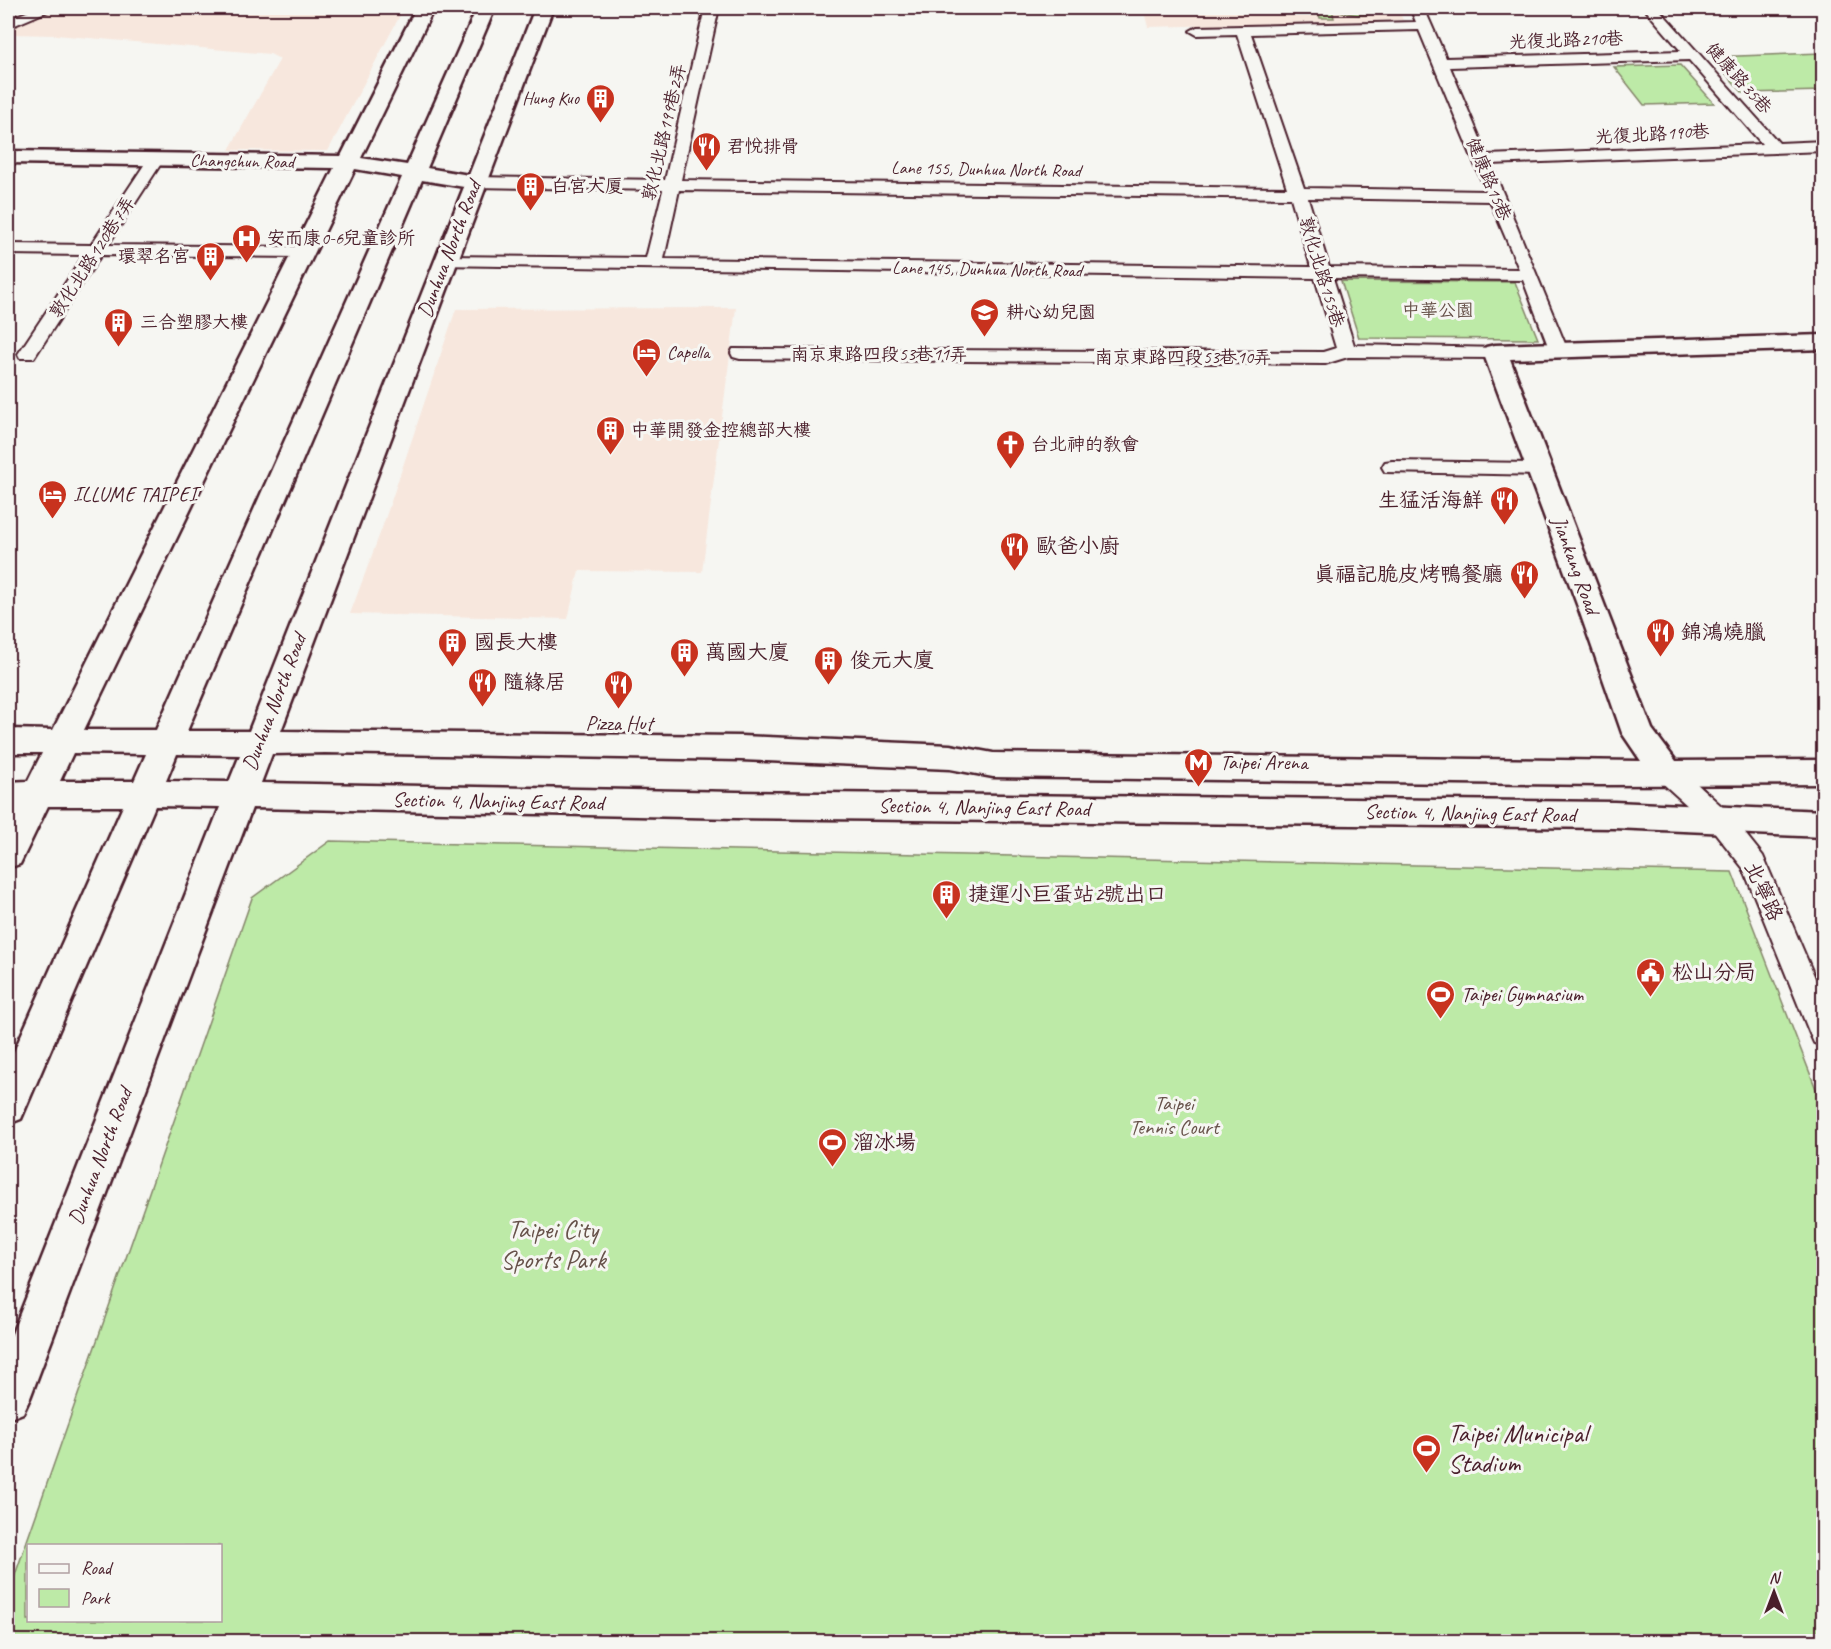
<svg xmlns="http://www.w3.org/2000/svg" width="1831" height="1649" font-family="Caveat,'LXGW WenKai TC',sans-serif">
  <rect width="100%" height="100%" fill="#f6f6f2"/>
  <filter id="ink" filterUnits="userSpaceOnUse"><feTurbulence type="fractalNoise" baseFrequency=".0167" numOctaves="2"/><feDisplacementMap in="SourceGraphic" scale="12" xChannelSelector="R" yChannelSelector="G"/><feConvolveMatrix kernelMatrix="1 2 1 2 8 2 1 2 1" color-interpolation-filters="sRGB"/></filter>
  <g filter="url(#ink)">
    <!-- built -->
    <g fill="#f7e7dd">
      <polygon points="61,8 404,8 328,151 229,150 280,59 270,54 56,35 8,34 8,28"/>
      <polygon points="1143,8 1398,8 1403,20 1148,27"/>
      <polygon points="736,308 702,572 579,571 568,619 350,614 382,528 456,309"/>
    </g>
    <!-- green -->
    <g fill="#bdeaa7" stroke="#848469" stroke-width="1.5" fill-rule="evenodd">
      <path d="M1317 8H1344L1355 11 1383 8C1369 20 1348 14 1332 9L1334 18H1320Z"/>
      <polygon points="1823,53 1823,91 1743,93 1711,57"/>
      <polygon points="1680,65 1714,103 1644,105 1614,67"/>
      <polygon points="1341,281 1515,282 1538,339 1359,338"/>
      <path d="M330 841 1732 872 1823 1107V1641H8V1595L252 898ZM28 1546H220V1620H28Z"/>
    </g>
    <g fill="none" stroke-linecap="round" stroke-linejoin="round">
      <defs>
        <g id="street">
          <polygon points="37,8 55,8 8,28 8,19"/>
          <path d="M705 8H719L681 180 1287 188 1237 34 1197 35 1190 31 1197 27 1416 22 1410 8H1424L1446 58 1681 51 1644 8H1658L1779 143 1824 141V151L1491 164 1568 351 1559 357 1550 351 1523 280 1333 278 1354 345 1502 348 1504 352 1502 356 1495 358 1348 357 1325 364 740 359 733 357 731 353 733 349 1323 352 1336 348 1315 278 438 265 435 261 438 257 444 256 646 258 663 190 474 187 466 182 474 177 665 180ZM1419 30 1486 191 1304 188 1251 34ZM1689 60 1762 144 1487 155 1450 67ZM679 190 1291 198 1311 267 664 259ZM1308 198 1490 201 1519 269 1329 267Z"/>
          <polygon points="156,154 164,159 108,245 303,247 312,252 303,257 101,255 34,358 20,358 18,354 84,255 8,254 8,244 91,245 150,156"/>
          <polygon points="1392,461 1540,463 1547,464 1550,469 1547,474 1540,475 1385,472 1382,467 1385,462"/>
          <polygon points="1667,763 1676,765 1727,811 1763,856 1824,999 1824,1046 1814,1043 1810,1034 1743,868 1709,825 1658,779 1655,772 1658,765"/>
        </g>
        <path id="secondary" d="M416 8H434L361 158 407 165 477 8H495L427 168 469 175 535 8H553L281 731 741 736 950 745 993 753 1641 761 1622 733 1578 607 1483 352 1486 347 1495 345 1824 335V349L1510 359 1652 729 1676 761 1824 760V784L1601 785 993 777 950 769 741 760 325 753 272 754 261 783 736 792 1614 802 1824 811V837L1614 828 736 818 252 808 30 1398 23 1413 8 1419V1344L220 807 155 806 21 1119 8 1124V1065L123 806H48L20 864 8 868V822L15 806H8V782L28 781 42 753H8V729L53 730 334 168 8 163V151L341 156ZM355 169 402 177 156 730H84ZM422 180 464 187 249 731H187ZM73 753 146 754 134 781H60ZM177 754 240 755 229 782 166 781Z"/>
      </defs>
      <!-- street casing -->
      <use href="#street" stroke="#4a1f2b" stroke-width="4"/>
      <!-- secondary casing -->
      <use href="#secondary" stroke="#4a1f2b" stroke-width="5"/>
      <!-- street -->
      <use href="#street" fill="#f6f6f2" fill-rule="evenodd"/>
      <!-- secondary -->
      <use href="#secondary" fill="#f6f6f2" fill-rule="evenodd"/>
    </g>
  </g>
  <!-- icons -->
  <defs>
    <symbol id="building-pin" viewBox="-11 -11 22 30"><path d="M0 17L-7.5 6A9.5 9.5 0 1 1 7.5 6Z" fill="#c8321e" stroke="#f6f6f2"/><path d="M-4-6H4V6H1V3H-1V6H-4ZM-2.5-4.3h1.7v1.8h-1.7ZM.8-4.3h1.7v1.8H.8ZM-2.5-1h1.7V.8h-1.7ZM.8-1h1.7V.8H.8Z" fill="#fff"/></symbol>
    <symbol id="restaurant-pin" viewBox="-11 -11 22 30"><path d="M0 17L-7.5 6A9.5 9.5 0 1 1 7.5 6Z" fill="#c8321e" stroke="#f6f6f2"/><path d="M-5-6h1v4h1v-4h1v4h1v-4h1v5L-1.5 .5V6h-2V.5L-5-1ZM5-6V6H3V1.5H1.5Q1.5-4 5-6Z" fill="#fff"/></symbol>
    <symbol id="hospital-pin" viewBox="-11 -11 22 30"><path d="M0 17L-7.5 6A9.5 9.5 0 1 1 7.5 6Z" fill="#c8321e" stroke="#f6f6f2"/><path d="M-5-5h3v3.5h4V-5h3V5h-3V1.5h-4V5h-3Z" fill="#fff"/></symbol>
    <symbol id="school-pin" viewBox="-11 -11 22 30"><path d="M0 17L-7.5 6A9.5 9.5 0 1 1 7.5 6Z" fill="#c8321e" stroke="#f6f6f2"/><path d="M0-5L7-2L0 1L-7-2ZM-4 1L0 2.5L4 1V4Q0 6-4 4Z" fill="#fff"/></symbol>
    <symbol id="hotel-pin" viewBox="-11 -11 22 30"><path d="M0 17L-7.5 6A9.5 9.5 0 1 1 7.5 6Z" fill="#c8321e" stroke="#f6f6f2"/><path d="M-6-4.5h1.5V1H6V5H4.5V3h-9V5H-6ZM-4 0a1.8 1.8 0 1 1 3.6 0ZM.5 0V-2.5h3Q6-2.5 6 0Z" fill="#fff"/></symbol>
    <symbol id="church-pin" viewBox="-11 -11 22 30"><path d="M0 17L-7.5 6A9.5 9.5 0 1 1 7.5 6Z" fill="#c8321e" stroke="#f6f6f2"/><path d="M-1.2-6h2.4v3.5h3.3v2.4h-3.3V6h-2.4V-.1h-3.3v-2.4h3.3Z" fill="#fff"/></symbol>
    <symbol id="metro-pin" viewBox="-11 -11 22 30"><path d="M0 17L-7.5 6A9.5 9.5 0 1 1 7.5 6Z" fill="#c8321e" stroke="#f6f6f2"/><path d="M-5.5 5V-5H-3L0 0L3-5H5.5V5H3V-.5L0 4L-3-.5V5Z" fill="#fff"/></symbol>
    <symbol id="civic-pin" viewBox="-11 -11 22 30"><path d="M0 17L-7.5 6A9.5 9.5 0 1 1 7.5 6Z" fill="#c8321e" stroke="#f6f6f2"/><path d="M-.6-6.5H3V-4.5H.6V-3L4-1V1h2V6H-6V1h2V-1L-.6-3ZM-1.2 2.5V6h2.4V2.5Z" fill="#fff"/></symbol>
    <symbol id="stadium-pin" viewBox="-11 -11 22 30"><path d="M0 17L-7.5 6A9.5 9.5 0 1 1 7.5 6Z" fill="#c8321e" stroke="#f6f6f2"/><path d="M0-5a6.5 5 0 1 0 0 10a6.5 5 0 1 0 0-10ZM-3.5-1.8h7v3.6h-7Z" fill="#fff"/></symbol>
  </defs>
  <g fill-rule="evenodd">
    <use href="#building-pin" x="584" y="82" width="33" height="45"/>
    <use href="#restaurant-pin" x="690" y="130" width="33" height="45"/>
    <use href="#building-pin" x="514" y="170" width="33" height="45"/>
    <use href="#hospital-pin" x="230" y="222" width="33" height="45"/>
    <use href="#building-pin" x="194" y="240" width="33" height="45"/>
    <use href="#school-pin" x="968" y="296" width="33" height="45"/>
    <use href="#building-pin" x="102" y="306" width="33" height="45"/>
    <use href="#hotel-pin" x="630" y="336" width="33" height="45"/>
    <use href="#building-pin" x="594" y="414" width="33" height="45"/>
    <use href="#church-pin" x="994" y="428" width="33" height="45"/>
    <use href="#hotel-pin" x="36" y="478" width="33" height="45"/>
    <use href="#restaurant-pin" x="1488" y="484" width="33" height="45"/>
    <use href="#restaurant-pin" x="998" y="530" width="33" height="45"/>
    <use href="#restaurant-pin" x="1508" y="558" width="33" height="45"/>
    <use href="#restaurant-pin" x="1644" y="616" width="33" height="45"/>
    <use href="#building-pin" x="436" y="626" width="33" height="45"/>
    <use href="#building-pin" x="668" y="636" width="33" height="45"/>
    <use href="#building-pin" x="812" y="644" width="33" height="45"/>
    <use href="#restaurant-pin" x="466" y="666" width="33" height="45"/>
    <use href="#restaurant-pin" x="602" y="668" width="33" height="45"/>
    <use href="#metro-pin" x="1182" y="746" width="33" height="45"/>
    <use href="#building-pin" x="930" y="878" width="33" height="45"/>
    <use href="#civic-pin" x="1634" y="956" width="33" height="45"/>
    <use href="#stadium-pin" x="1424" y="978" width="33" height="45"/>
    <use href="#stadium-pin" x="816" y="1126" width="33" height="45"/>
    <use href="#stadium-pin" x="1410" y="1432" width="33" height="45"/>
  </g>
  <g text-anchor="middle" stroke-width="6" stroke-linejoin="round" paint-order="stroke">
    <!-- far-street labels -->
    <g font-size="18" fill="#4a1f2b" stroke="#f6f6f2">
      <text transform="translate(1566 40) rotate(-2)" y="6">光復北路210巷</text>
      <text transform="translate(1739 78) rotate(48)" y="6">健康路35巷</text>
      <text transform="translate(664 132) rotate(-77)" y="6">敦化北路199巷2弄</text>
      <text transform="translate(1652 134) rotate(-3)" y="6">光復北路190巷</text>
      <text transform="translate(242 161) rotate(1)" y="6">Changchun Road</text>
      <text transform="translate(986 169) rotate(1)" y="6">Lane 155, Dunhua North Road</text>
      <text transform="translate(1489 179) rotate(67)" y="6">健康路15巷</text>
      <text transform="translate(92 257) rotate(-57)" y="6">敦化北路120巷7弄</text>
      <text transform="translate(987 269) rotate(1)" y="6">Lane 145, Dunhua North Road</text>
      <text transform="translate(1322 272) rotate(73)" y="6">敦化北路155巷</text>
      <text x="879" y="360">南京東路四段53巷11弄</text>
      <text x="1183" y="363">南京東路四段53巷10弄</text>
    </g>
    <!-- far-poi labels -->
    <g font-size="18" fill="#4a1f2b" stroke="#f6f6f2" text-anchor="start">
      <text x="579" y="104" text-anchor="end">Hung Kuo</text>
      <text x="727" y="152">君悅排骨</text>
      <text x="551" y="192">白宫大厦</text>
      <text x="267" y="244">安而康0-6兒童診所</text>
      <text x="190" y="262" text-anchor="end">環翠名宮</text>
      <text x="1006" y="318">耕心幼兒園</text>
      <text x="140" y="328">三合塑膠大樓</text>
      <text x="667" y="358">Capella</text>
      <text x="631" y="436">中華開發金控總部大樓</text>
      <text x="1031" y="450">台北神的教會</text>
    </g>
    <!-- far-park labels -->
    <g font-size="18" fill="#67524a" stroke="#f6f6f2">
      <text x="1438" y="316">中華公園</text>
    </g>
    <!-- street labels -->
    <g font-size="21" fill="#4a1f2b" stroke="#f6f6f2">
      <text transform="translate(449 249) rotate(-69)" y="7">Dunhua North Road</text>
      <text transform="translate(1576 565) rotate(70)" y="7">Jiankang Road</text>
      <text transform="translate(274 702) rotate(-69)" y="7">Dunhua North Road</text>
      <text transform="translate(498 801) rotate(1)" y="7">Section 4, Nanjing East Road</text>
      <text transform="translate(984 807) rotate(1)" y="7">Section 4, Nanjing East Road</text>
      <text transform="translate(1470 813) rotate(1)" y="7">Section 4, Nanjing East Road</text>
      <text transform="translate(1764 891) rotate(65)" y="7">北寧路</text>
      <text transform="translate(100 1156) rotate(-69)" y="7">Dunhua North Road</text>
    </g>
    <!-- poi labels -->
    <g font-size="21" fill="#4a1f2b" stroke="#f6f6f2" text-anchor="start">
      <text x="73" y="501">ILLUME TAIPEI</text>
      <text x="1483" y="507" text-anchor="end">生猛活海鮮</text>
      <text x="1036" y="553">歐爸小廚</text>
      <text x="1503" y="581" text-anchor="end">真福記脆皮烤鴨餐廳</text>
      <text x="1681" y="639">錦鴻燒臘</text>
      <text x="474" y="649">國長大樓</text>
      <text x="705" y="659">萬國大廈</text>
      <text x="850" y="667">俊元大廈</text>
      <text x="503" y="689">隨緣居</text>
      <text x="619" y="730" text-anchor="middle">Pizza Hut</text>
      <text x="1220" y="769">Taipei Arena</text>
      <text x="968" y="901">捷運小巨蛋站2號出口</text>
      <text x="1672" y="979">松山分局</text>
      <text x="1461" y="1001">Taipei Gymnasium</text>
      <text x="853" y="1149">溜冰場</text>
    </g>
    <!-- park labels -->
    <g font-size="21" fill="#67524a" stroke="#f6f6f2">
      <text x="1174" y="1110">Taipei<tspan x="1174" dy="24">Tennis Court</tspan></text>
    </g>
    <!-- near-park labels -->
    <g font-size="26" fill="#67524a" stroke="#f6f6f2">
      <text x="553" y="1238">Taipei City<tspan x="553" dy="30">Sports Park</tspan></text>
    </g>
    <!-- near-poi labels -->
    <g font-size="26" fill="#4a1f2b" stroke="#f6f6f2" text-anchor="start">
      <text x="1448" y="1442">Taipei Municipal<tspan x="1448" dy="30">Stadium</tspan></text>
    </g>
  </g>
  <!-- margin -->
  <rect width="1831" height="1649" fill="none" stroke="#f6f6f2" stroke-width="30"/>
  <rect x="15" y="15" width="1801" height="1619" fill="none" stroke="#4a1f2b" stroke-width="2" filter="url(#ink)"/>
  <!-- legend -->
  <rect x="27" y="1544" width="195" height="78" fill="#f6f6f2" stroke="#b1a0a2" stroke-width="1.5"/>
  <rect x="39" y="1564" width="30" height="9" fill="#f6f6f2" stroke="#b1a0a2" stroke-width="1.5"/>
  <text x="81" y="1574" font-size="18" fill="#4a1f2b">Road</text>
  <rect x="39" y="1589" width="30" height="18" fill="#bdeaa7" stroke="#b1a0a2" stroke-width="1.5"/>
  <text x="81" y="1604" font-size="18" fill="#4a1f2b">Park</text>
  <!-- north arrow -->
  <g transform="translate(1774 1592)" stroke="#f6f6f2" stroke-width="4.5" paint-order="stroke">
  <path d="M0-4.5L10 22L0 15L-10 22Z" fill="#4a1f2b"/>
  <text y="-9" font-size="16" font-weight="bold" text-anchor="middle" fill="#4a1f2b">N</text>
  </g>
</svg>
